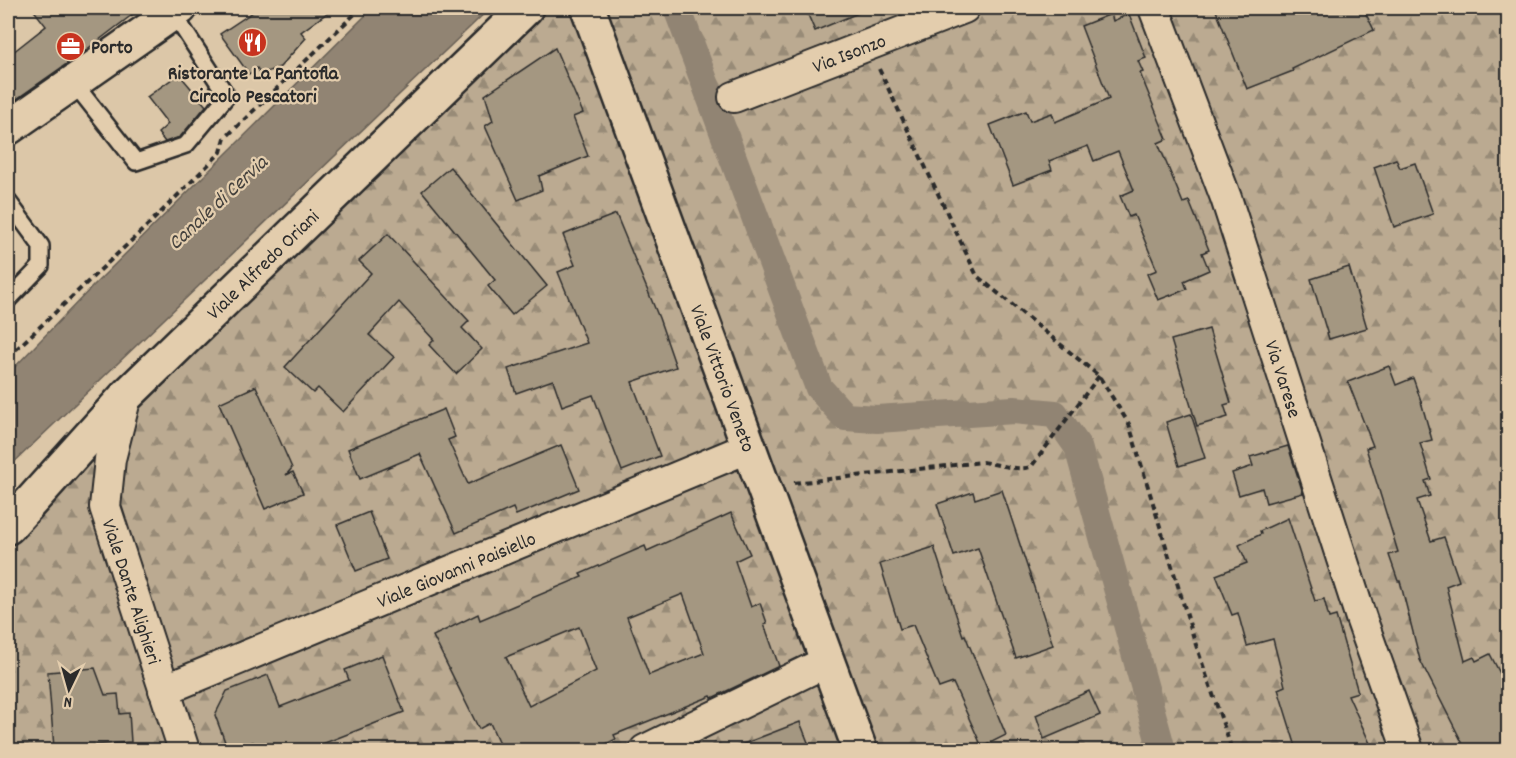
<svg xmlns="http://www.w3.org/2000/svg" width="1516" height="758" font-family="Dekko,sans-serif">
  <defs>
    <pattern id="forest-firs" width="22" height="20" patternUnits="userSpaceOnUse" patternTransform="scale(1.5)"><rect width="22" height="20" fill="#bbaa91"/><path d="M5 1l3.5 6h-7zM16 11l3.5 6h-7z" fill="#988b77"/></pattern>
  </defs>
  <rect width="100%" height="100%" fill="#dcc7a8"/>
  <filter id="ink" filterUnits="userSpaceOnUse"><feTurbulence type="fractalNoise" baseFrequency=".0167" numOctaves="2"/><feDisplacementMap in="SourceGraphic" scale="12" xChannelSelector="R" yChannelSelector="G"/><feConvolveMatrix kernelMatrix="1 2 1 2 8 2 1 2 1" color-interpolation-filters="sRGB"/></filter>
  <g filter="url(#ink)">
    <!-- forest -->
    <polygon fill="url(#forest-firs)" stroke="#736a5e" stroke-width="1.5" points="543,8 1508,8 1508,750 8,750 8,529"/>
    <!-- water -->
    <polygon fill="#918473" stroke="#686056" stroke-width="1.5" points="373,8 490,8 8,468 8,374 93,286"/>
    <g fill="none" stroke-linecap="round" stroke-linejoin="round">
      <!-- canal -->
      <polyline stroke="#918473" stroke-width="28" points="677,8 819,388 845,417 877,419 1014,410 1055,414 1078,447 1162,750"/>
    </g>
    <!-- building -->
    <g fill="#a49781" stroke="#2b2b2b" stroke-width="1.5" fill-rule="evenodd">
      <polygon points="32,8 141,8 82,53 8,105 8,56 46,26"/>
      <polygon points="259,8 334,8 301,32 306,38 280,67 261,74 257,68 249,74 220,34"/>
      <polygon points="805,8 870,8 815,31"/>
      <polygon points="1215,8 1363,8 1374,30 1292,69 1293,71 1247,89"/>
      <polygon points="1111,14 1113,21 1129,14 1146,58 1138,61 1143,72 1140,73 1167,139 1158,143 1183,203 1189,201 1209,250 1202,253 1209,270 1184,281 1187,289 1158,300 1147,274 1157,270 1134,215 1129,217 1120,196 1134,190 1118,151 1094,161 1088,146 1049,161 1052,170 1013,185 990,125 1026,111 1030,121 1052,113 1055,122 1109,99 1081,26"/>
      <polygon points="555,48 583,113 573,117 588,156 539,176 542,190 518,200 485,126 493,121 485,95"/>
      <polygon points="179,74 206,106 180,137 165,142 158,133 168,124 147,97"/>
      <polygon points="1396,159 1400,168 1415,163 1433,214 1394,227 1374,167"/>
      <polygon points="450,167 547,286 512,315 488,286 495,280 422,191"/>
      <polygon points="616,214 659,318 676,367 632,382 660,456 622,471 593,395 562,406 553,380 516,393 508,369 587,343 558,272 575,265 563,235"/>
      <polygon points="388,234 469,321 462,328 482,349 456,374 429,345 434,340 399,302 369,335 394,357 343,412 318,388 313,393 285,367 371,273 359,261"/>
      <polygon points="1349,267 1367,328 1329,339 1311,279"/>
      <polygon points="1209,329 1231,403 1224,405 1228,417 1197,426 1171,340"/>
      <polygon points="1389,366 1396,385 1413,378 1420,398 1432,440 1420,443 1431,479 1425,481 1430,496 1417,500 1431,541 1444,537 1459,581 1446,586 1465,661 1474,657 1476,661 1490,654 1509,691 1509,750 1466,750 1420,660 1400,581 1398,581 1389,555 1398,552 1366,448 1373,446 1348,382"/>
      <polygon points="256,386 292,468 286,475 293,472 303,493 265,509 219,403"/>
      <polygon points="444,409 455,437 448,440 468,484 561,445 579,489 516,515 513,508 456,533 420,454 360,479 348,449"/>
      <polygon points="1191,414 1205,458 1179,466 1166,422"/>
      <polygon points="1288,446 1303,493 1266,503 1262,488 1239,495 1232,473 1253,466 1250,457"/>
      <polygon points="1002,490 1053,645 1016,658 978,548 954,556 937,504 973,492 975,499"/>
      <polygon points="369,512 387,559 356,571 337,525"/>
      <path d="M731 513 750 554 735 561 751 607 760 603 767 623 764 624 779 666 712 698 711 696 614 735 616 739 594 750H502L490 723 479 729 433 636 478 614 480 620 582 577 580 574 645 546 647 551ZM683 594 704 653 649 675 627 617ZM579 627 596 671 529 706 506 657Z"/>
      <polygon points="1288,518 1315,601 1324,599 1329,618 1336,616 1358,692 1348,695 1373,750 1297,750 1278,689 1285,686 1273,639 1247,646 1238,613 1232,615 1216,575 1247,563 1239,545 1261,534 1260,531"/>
      <polygon points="934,547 963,636 965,635 1006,735 982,747 953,683 939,688 913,625 900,629 880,564"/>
      <polygon points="382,655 404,712 307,750 257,750 253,742 228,750 215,715 227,691 268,675 280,707 349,680 345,670"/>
      <polygon points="95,668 105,695 118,694 120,714 129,713 131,742 54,748 48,672"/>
      <polygon points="1089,691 1100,715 1044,739 1036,715"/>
      <polygon points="800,722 811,750 730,750 730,749"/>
    </g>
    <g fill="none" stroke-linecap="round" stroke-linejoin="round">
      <defs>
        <g id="service">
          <polyline points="73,82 136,162 186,145 227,96 173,13"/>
          <polyline points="8,201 41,246 41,266 8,300"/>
        </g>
        <g id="minor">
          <path id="s1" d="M1154 8 1226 198 1361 618 1408 750"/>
          <path id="s2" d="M734 97 964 8"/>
          <path id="s3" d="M126 396 110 459 105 507 184 750"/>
          <path id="s4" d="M164 690 750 447"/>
          <polyline points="645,750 828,661"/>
        </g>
        <g id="tertiary">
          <path id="s5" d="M588 8 860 750"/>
          <polyline points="8,128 180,8"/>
          <path id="s6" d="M8 527 126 396 526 8"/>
        </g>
      </defs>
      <!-- service casing -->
      <use href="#service" stroke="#2b2b2b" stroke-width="20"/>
      <!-- minor casing -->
      <use href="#minor" stroke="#2b2b2b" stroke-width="34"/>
      <!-- tertiary casing -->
      <use href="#tertiary" stroke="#2b2b2b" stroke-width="38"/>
      <!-- path -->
      <g stroke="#2b2b2b" stroke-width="4" stroke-dasharray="6 4.5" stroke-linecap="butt">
        <polyline points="879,69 977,276 1099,376 1129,424 1195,642 1232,750"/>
        <polyline points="8,357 148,225 221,152 225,138 361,8"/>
        <path d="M794 483 982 462C998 464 1016 471 1031 467L1099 376"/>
      </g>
      <!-- service -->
      <use href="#service" stroke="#e3cdad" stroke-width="15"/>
      <!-- minor -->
      <use href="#minor" stroke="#e3cdad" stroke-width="30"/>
      <!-- tertiary -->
      <use href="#tertiary" stroke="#e3cdad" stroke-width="33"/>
    </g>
  </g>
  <!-- icons -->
  <defs>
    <symbol id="restaurant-disc" viewBox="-11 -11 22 22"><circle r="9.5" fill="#c8321e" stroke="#e3cdad"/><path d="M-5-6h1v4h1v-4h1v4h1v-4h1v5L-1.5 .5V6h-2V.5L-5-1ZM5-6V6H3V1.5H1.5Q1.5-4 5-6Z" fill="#fff"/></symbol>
    <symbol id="office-disc" viewBox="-11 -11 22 22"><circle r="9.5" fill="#c8321e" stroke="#e3cdad"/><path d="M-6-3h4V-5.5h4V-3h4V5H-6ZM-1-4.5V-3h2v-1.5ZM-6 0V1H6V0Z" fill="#fff"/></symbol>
  </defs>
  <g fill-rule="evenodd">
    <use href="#restaurant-disc" x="236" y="26" width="33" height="33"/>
    <use href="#office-disc" x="54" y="30" width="33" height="33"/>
  </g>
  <g text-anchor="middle" stroke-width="4.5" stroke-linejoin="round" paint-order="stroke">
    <!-- poi labels -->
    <g font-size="20" font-weight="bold" fill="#2b2b2b" stroke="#e3cdad" text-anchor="start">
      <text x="91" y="53">Porto</text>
      <text x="253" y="79" text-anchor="middle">Ristorante La Pantofla<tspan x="253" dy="23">Circolo Pescatori</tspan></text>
    </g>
    <!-- street labels -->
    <g font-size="20" fill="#2b2b2b" stroke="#e3cdad">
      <text dy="7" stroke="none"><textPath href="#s2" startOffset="123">Via Isonzo</textPath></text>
      <text dy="7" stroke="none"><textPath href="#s6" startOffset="366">Viale Alfredo Oriani</textPath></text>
      <text dy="7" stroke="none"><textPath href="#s1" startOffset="393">Via Varese</textPath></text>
      <text dy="7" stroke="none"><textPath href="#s5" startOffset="394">Viale Vittorio Veneto</textPath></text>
      <text dy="7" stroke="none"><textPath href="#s4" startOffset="316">Viale Giovanni Paisiello</textPath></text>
      <text dy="7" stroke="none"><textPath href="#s3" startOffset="202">Viale Dante Alighieri</textPath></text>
    </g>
    <!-- water labels -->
    <g font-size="21" font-style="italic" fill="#44413d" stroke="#e3cdad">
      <text transform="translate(217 202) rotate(-43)" y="7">Canale di Cervia</text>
    </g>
  </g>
  <!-- margin -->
  <rect width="1516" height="758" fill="none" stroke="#e3cdad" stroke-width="30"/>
  <rect x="15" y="15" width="1486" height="728" fill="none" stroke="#2b2b2b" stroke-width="2" filter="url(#ink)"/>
  <!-- north arrow -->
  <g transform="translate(69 689) rotate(185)" stroke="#e3cdad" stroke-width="4.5" paint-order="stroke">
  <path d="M0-4.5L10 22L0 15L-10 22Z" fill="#2b2b2b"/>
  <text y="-9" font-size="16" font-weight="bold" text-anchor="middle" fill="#2b2b2b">N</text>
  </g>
</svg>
